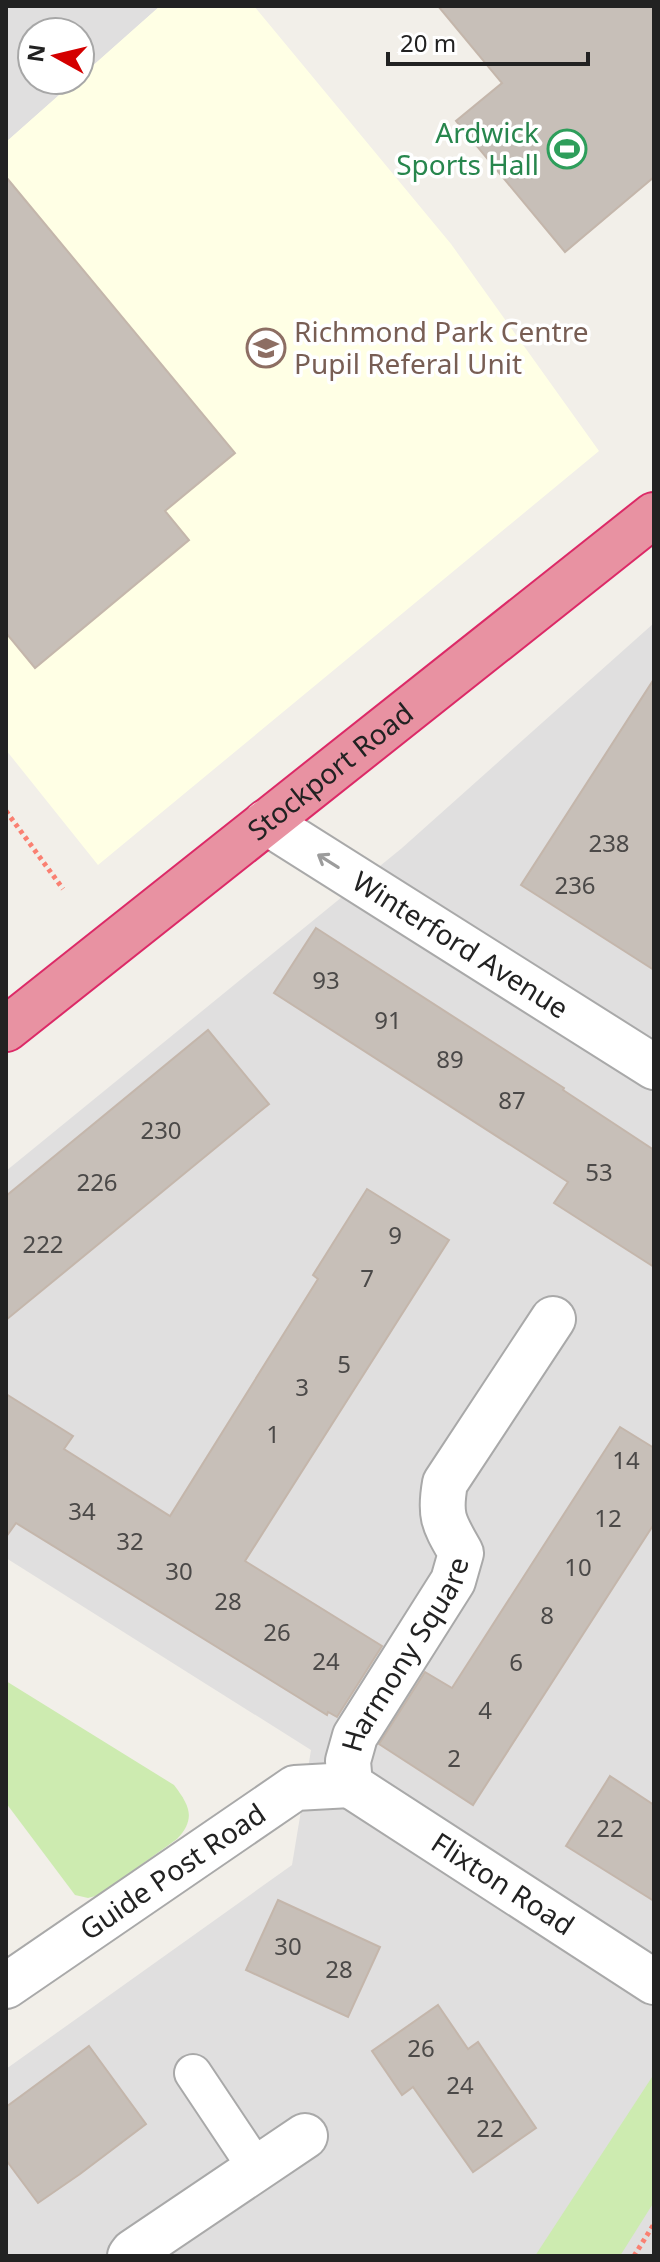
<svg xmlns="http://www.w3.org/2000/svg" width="660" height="2262" font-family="'Noto Sans',sans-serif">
  <rect width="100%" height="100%" fill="#f2efe9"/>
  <!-- residential -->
  <g fill="#e0dfdf">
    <polygon points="6,6 160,6 80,77 80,32 32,32 32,80 76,80 6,142"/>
    <polygon points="654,623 654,2256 6,2256 6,2069 292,1865 311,1750 6,1558 6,1171 402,848"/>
  </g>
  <!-- education -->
  <polygon fill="#ffffe5" points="160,6 254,6 451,244 599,451 98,865 6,750 6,142 76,80 80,80 80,77"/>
  <!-- grass -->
  <g fill="#cdebb0">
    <path d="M6 1681 174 1785C190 1806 196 1819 177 1839L99 1895 88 1898 75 1895 6 1803Z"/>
    <polygon points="654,2074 654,2202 620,2256 535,2256"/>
  </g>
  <!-- building -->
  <g fill="#c7bfb8" stroke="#c4b6ab" stroke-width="2">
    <polygon points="438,6 654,6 654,177 565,252 456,121 502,83"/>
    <polygon points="6,177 235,453 165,511 189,540 35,668 6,633"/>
    <polygon points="654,679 654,970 521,885"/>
    <polygon points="316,928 564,1088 563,1090 654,1150 654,1267 554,1203 568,1182 274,993"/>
    <polygon points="208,1030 269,1104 6,1320 6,1196"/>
    <polygon points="367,1189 449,1240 245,1561 382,1646 337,1717 328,1712 327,1715 16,1523 6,1537 6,1394 73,1436 64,1449 170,1516 318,1279 313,1275"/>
    <polygon points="620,1427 654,1448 654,1524 473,1805 379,1744 425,1672 452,1688"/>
    <polygon points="610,1776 654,1805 654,1901 566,1846"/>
    <polygon points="278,1900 380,1947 348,2017 246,1970"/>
    <polygon points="438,2005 468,2049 478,2042 536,2128 473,2172 413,2087 402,2095 372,2051"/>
    <polygon points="89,2046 146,2124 80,2174 38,2203 6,2160 6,2107"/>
  </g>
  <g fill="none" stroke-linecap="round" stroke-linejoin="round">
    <defs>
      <polyline id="lane" points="193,2073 257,2169"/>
      <g id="street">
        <path id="s1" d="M266 822 654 1067"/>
        <path id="s2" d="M350 1785 348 1761 355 1736 453 1581 461 1553C444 1523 439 1517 445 1483L553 1319"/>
        <path id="s3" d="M350 1785 654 1982"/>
        <path id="s4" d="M6 1986 295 1788 350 1785"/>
        <polyline points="130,2256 133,2252 305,2136"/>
      </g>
      <g id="highway">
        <path id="s5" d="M6 1029 654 515"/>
      </g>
    </defs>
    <!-- lane casing -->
    <use href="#lane" stroke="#a9a9a9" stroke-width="40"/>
    <!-- street casing -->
    <use href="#street" stroke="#a9a9a9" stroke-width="48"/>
    <!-- highway casing -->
    <use href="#highway" stroke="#dc2a67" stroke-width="48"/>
    <!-- path -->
    <g stroke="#fa8072" stroke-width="5" stroke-dasharray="4 4" stroke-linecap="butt">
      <polyline points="6,811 63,889"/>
      <polyline points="634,2256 654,2224"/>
    </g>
    <!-- lane -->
    <use href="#lane" stroke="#fff" stroke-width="36"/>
    <!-- street -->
    <use href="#street" stroke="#fff" stroke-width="44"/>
    <!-- highway -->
    <use href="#highway" stroke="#e892a2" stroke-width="44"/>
  </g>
  <!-- one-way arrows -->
  <defs><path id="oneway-shaft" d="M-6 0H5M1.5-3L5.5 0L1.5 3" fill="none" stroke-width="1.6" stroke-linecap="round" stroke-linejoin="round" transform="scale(2)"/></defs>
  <use stroke="#9c9c9c" href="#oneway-shaft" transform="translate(328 861) rotate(-148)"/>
  <!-- icons -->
  <defs>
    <symbol id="stadium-ring" viewBox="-11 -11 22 22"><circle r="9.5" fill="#fff" stroke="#2e9e5b" stroke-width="1.5"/><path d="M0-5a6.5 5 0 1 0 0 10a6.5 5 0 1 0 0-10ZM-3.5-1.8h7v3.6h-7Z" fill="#2e9e5b"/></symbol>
    <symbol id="school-ring" viewBox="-11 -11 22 22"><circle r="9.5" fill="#fff" stroke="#8d6e63" stroke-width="1.5"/><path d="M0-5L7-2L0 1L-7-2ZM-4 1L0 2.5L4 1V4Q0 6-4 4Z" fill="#8d6e63"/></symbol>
  </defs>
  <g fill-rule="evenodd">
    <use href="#stadium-ring" x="545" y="127" width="44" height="44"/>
    <use href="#school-ring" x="244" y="326" width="44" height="44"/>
  </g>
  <g text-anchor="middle" stroke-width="7" stroke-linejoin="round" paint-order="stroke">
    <!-- number labels -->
    <g font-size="24" fill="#4b4948">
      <text x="609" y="852">238</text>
      <text x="575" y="894">236</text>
      <text x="326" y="989">93</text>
      <text x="388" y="1029">91</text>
      <text x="450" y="1068">89</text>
      <text x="512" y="1109">87</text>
      <text x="161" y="1139">230</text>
      <text x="599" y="1181">53</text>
      <text x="97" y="1191">226</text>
      <text x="395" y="1244">9</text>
      <text x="43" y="1253">222</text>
      <text x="367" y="1287">7</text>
      <text x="344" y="1373">5</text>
      <text x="302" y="1396">3</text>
      <text x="273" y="1443">1</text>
      <text x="626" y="1469">14</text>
      <text x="82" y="1520">34</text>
      <text x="608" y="1527">12</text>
      <text x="130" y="1550">32</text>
      <text x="578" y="1576">10</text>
      <text x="179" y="1580">30</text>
      <text x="228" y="1610">28</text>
      <text x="547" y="1624">8</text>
      <text x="277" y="1641">26</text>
      <text x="326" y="1670">24</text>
      <text x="516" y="1671">6</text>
      <text x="485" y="1719">4</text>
      <text x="454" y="1767">2</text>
      <text x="610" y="1837">22</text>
      <text x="288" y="1955">30</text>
      <text x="339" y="1978">28</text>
      <text x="421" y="2057">26</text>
      <text x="460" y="2094">24</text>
      <text x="490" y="2137">22</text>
    </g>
    <!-- leisure labels -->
    <g font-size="28" fill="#27864d" stroke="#fff" text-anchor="end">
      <text x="539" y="143">Ardwick<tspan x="539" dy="32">Sports Hall</tspan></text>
    </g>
    <!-- education labels -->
    <g font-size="28" fill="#785e54" stroke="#fff" text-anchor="start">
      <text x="294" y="342">Richmond Park Centre<tspan x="294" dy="32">Pupil Referal Unit</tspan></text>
    </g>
    <!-- street labels -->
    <g font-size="28" fill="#222" stroke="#fff">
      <text dy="10" stroke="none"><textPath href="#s5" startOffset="414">Stockport Road</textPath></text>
      <text dy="10" stroke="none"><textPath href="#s1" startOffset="230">Winterford Avenue</textPath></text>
      <text dy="10" stroke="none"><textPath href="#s2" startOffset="146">Harmony Square</textPath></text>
      <text dy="10" stroke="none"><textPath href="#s4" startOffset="202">Guide Post Road</textPath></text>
      <text dy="10" stroke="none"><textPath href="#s3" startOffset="182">Flixton Road</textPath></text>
    </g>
  </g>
  <!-- border -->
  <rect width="660" height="2262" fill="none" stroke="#222222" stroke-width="16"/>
  <!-- north arrow -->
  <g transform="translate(56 56) rotate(278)"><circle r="38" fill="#ffffff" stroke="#a7a7a7" stroke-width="2"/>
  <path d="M0-6L14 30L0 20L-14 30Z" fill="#d40000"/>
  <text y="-12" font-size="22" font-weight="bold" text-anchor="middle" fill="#222222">N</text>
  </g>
  <!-- scale -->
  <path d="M388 52v12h200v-12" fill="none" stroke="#222222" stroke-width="4"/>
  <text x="400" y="52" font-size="24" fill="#222222" stroke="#ffffff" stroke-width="6" paint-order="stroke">20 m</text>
</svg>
